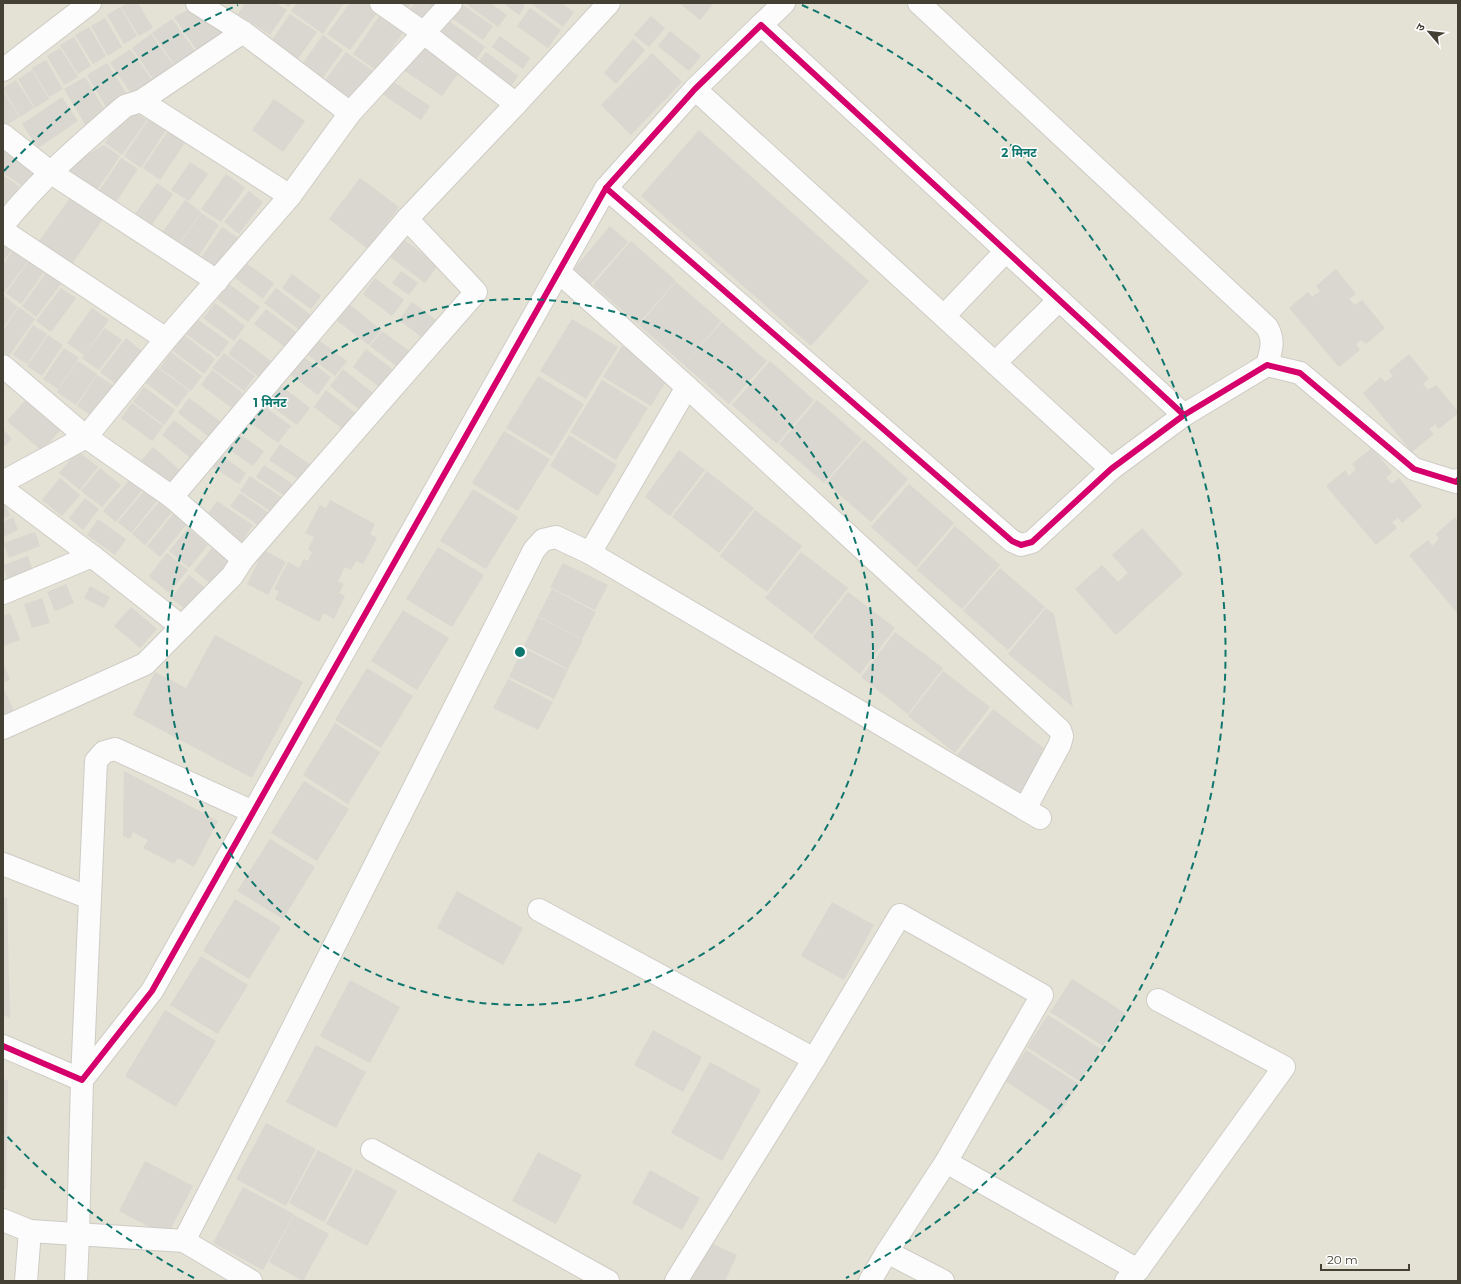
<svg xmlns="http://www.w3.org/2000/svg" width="1461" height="1284" font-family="Montserrat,'Noto Sans Devanagari',sans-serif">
  <rect width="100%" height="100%" fill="#f0eee8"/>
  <!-- residential -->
  <rect fill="#e4e1d5" x="3" y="3" width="1455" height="1278"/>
  <!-- building -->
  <g fill="#d9d7d0">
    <polygon points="128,3 138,3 153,28 139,36 121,7"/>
    <polygon points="245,3 276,3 287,10 270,35 238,14"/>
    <polygon points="282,3 292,3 289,7"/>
    <polygon points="297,3 344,3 323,34 291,11"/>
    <polygon points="350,3 372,3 380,9 350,50 327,34"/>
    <polygon points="397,3 411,3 408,9"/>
    <polygon points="414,3 441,3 430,22 410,10"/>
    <polygon points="460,3 493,26 483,40 450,17"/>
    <polygon points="465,3 490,3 507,15 498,27"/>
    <polygon points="503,3 522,3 525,5 519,15"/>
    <polygon points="531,3 561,3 574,12 563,27"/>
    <polygon points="679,3 714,3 700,20"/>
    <polygon points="198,5 227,36 200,55 174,17"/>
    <polygon points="120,7 137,36 124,44 107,15"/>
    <polygon points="530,8 561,30 548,48 517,26"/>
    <polygon points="382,12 406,29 376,70 353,54"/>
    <polygon points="290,14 317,32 295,63 269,44"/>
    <polygon points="651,16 665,28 649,47 634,35"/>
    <polygon points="105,18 122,47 108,56 91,26"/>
    <polygon points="172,19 197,54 177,68 152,33"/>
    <polygon points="449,21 485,47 473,63 438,38"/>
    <polygon points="89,27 106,56 93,64 75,35"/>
    <polygon points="670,31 701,56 689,71 658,46"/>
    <polygon points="151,34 176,69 156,83 132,48"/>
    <polygon points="323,35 343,50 319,83 299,68"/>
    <polygon points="500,36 530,58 523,69 492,47"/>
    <polygon points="74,37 91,66 78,74 60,45"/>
    <polygon points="633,39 645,50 616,84 604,73"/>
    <polygon points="420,43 460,71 442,96 402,69"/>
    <polygon points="60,48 78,77 64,85 47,56"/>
    <polygon points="130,49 155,84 135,99 110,63"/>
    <polygon points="346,52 373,71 349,104 322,85"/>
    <polygon points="486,52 518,76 509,89 476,65"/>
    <polygon points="652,53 682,82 631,135 601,105"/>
    <polygon points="46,60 63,89 49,97 32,68"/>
    <polygon points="107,63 130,99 109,112 87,75"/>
    <polygon points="32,70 49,99 35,108 18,79"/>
    <polygon points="85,77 107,114 86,126 64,89"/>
    <polygon points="389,79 430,106 421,120 379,92"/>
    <polygon points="16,80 34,108 20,117 3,88"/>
    <polygon points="3,90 19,117 5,126 3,122"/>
    <polygon points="62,97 78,121 38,148 22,124"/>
    <polygon points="274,99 305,121 283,152 252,130"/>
    <polygon points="129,108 147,120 122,155 105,143"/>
    <polygon points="149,119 166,130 141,168 124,156"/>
    <polygon points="699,130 869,281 811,346 641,196"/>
    <polygon points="168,131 185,143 160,180 143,168"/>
    <polygon points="104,145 120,156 97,190 65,167"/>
    <polygon points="3,147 36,170 24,187 3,173"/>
    <polygon points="121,158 138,169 116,202 99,191"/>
    <polygon points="190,162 208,174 189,201 171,190"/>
    <polygon points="226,174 245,188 221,222 201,209"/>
    <polygon points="3,175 23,189 11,206 3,201"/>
    <polygon points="360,178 399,207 368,249 329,219"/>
    <polygon points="157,183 173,194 151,226 135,214"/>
    <polygon points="75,191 107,213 68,270 35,247"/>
    <polygon points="249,191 263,202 239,234 224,222"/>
    <polygon points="185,200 201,212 179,244 162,233"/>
    <polygon points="201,213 219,225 198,257 180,244"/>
    <polygon points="610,226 628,242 590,285 573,270"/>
    <polygon points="222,227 238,238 217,268 201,258"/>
    <polygon points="399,236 438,265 425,283 386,254"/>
    <polygon points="3,240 14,247 3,262"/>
    <polygon points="631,241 676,281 638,324 593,285"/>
    <polygon points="14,249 29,260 4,293 3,292 3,265"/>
    <polygon points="30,260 45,271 21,304 6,293"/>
    <polygon points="246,263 274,283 263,299 235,278"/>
    <polygon points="1336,269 1356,294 1349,299 1355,305 1362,300 1385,328 1366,344 1361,340 1356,344 1360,350 1339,367 1289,308 1308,292 1312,297 1320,291 1316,286"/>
    <polygon points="401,271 418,283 409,295 392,283"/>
    <polygon points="46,273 61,284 36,317 22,306"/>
    <polygon points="292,274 321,296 311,309 282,288"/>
    <polygon points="375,278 404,300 392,316 363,294"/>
    <polygon points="676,282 721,321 684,365 639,325"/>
    <polygon points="229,284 260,307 248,322 217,299"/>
    <polygon points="61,288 76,298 51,332 36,321"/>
    <polygon points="276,288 312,316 301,331 264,303"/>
    <polygon points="3,295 18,307 3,328"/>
    <polygon points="412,302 440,323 427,341 399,320"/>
    <polygon points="215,303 245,326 234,341 203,318"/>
    <polygon points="349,304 381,330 369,345 337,321"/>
    <polygon points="19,307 35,319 9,356 3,352 3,330"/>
    <polygon points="92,308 109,320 84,355 67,343"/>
    <polygon points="266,309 296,332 285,347 254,324"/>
    <polygon points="197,319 229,342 218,357 186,334"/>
    <polygon points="572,319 618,347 586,399 540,371"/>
    <polygon points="722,322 767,361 729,404 684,365"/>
    <polygon points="33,325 47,334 27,364 13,355"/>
    <polygon points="105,328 122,340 99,370 82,358"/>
    <polygon points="382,331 415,355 403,371 370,346"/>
    <polygon points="48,335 63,345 42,376 27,366"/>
    <polygon points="184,335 215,359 204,374 173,351"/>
    <polygon points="126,338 143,352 117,385 100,372"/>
    <polygon points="240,338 271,361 259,377 228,354"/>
    <polygon points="316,338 347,361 335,376 305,353"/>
    <polygon points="622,346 670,375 651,406 603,377"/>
    <polygon points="64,348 79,358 58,389 43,379"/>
    <polygon points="366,349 400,375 387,393 353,367"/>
    <polygon points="171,352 202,376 191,391 160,368"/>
    <polygon points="224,353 255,376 244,391 212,368"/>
    <polygon points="1409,354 1429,379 1423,384 1428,390 1436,385 1458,411 1458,413 1439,429 1435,424 1429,429 1434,434 1412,452 1363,393 1381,377 1385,382 1393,376 1389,371"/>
    <polygon points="302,356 331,377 318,395 290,374"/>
    <polygon points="78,361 97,374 76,405 57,392"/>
    <polygon points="770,361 814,400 777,444 732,405"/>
    <polygon points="158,368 189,391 177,407 146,383"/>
    <polygon points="343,369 380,399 367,416 330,386"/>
    <polygon points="212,370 243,393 232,408 201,385"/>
    <polygon points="97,375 116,387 95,418 77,406"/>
    <polygon points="538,376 584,404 552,456 506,428"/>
    <polygon points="602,380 648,408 616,460 570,432"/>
    <polygon points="276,382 310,408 297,425 263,400"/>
    <polygon points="144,387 175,410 164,425 133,402"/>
    <polygon points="326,390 362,418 349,434 314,407"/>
    <polygon points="29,396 63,427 42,451 7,421"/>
    <polygon points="189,398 221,422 209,437 178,413"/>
    <polygon points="817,400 862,439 824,483 779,444"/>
    <polygon points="132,403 163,426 152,441 121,418"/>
    <polygon points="261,404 291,426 278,443 248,421"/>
    <polygon points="174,420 204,444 192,459 162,435"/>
    <polygon points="3,429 12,439 3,448"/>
    <polygon points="233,430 264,451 253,466 222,445"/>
    <polygon points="504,431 550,459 518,511 472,483"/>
    <polygon points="569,435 617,465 598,496 550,466"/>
    <polygon points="864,440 908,479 871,522 826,483"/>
    <polygon points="280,444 314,467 304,483 269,460"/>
    <polygon points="153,447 182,472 170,487 141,461"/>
    <polygon points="1372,448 1392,472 1386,478 1392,484 1399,478 1422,506 1402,523 1398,518 1392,522 1397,528 1376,545 1326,486 1345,470 1349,476 1356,469 1352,464"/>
    <polygon points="679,450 705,470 670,516 645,497"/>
    <polygon points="78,451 98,467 80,490 59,473"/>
    <polygon points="219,454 246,473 239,484 211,466"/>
    <polygon points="264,465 297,487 289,499 256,477"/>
    <polygon points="100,468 121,485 102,507 81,491"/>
    <polygon points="707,471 754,508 719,553 672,517"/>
    <polygon points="250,476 286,500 276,515 240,491"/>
    <polygon points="60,478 80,495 62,516 42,500"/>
    <polygon points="131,478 143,489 116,522 103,511"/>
    <polygon points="909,484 954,523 916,567 871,527"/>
    <polygon points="473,489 518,517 486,569 440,541"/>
    <polygon points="145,490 157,501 131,533 118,522"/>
    <polygon points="240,493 273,516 264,529 230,506"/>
    <polygon points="85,498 99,509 83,530 69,518"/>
    <polygon points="3,499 10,516 3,519"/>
    <polygon points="330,500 375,524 370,534 377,538 363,564 356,561 351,570 345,567 338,581 344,584 339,593 345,596 334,619 324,613 319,622 275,599 279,591 274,589 288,562 299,568 304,559 308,561 312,552 308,549 314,537 305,533 320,505 326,508"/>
    <polygon points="217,501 253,525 241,543 205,518"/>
    <polygon points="159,502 172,512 145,545 132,534"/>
    <polygon points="755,510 802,546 767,592 720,556"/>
    <polygon points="174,513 187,524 160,557 147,546"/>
    <polygon points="13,517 18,530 3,537 3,522"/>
    <polygon points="1455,517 1458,521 1458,614 1409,555 1428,540 1432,546 1439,539 1436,534"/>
    <polygon points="98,519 126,539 115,555 87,535"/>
    <polygon points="955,526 1000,565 962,609 917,570"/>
    <polygon points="188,528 208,545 189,568 169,551"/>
    <polygon points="1142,528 1183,574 1116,635 1075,589 1102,565 1118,582 1128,573 1112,555"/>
    <polygon points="35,532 40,546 9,558 3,543"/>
    <polygon points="438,547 484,575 452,627 406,599"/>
    <polygon points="212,548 233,564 214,587 194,570"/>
    <polygon points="264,550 286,562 268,595 247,584"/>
    <polygon points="801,552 848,588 812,634 765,598"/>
    <polygon points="167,553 188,570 169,593 149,576"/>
    <polygon points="28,556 35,578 10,587 3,565"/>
    <polygon points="563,563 608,585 595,610 550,587"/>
    <polygon points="1000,568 1045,607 1008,650 963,611"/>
    <polygon points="189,575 209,591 191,614 171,598"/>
    <polygon points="66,584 74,603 55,611 47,592"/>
    <polygon points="90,586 110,597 104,608 84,598"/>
    <polygon points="552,589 596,612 582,639 538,616"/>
    <polygon points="848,592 895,628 860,674 813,637"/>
    <polygon points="42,598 50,623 32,628 24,604"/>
    <polygon points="131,607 157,629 140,648 114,626"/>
    <polygon points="1046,608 1054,614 1073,707 1008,654"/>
    <polygon points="403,610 449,638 417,690 371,661"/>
    <polygon points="10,613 20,640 4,646 3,616"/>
    <polygon points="538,617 583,640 568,669 524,646"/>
    <polygon points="895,632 943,668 908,714 861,677"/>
    <polygon points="215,635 303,682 252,778 133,715 155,672 186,688"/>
    <polygon points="523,648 568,670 554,699 509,677"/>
    <polygon points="3,662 10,680 3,683"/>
    <polygon points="367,668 413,696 381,748 335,720"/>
    <polygon points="943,671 990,707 955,753 908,716"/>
    <polygon points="508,679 553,702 538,730 493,708"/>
    <polygon points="3,687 17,718 3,725"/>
    <polygon points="993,709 1050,753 1015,799 957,755"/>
    <polygon points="335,723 380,752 348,804 303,775"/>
    <polygon points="124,771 218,821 194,867 178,858 174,864 143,848 148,840 133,832 130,839 123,836"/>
    <polygon points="304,781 349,809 317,861 271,833"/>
    <polygon points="270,839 315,867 283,919 237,891"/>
    <polygon points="457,891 523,928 503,965 437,928"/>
    <polygon points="3,897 7,898 10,1018 3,1015"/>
    <polygon points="235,899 281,927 249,979 203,951"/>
    <polygon points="832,902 874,925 844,980 801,956"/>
    <polygon points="201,956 248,985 218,1034 170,1005"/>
    <polygon points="1072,979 1125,1013 1103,1046 1050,1012"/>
    <polygon points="350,980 400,1007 370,1063 320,1036"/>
    <polygon points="165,1010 216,1041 176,1107 125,1076"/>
    <polygon points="1048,1015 1101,1049 1079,1081 1027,1047"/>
    <polygon points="653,1030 702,1057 683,1092 634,1065"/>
    <polygon points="316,1045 366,1072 336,1128 286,1102"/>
    <polygon points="1026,1050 1079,1084 1058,1116 1005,1081"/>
    <polygon points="710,1062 761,1090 722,1161 671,1133"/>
    <polygon points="3,1078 8,1081 6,1190 3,1189"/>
    <polygon points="266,1123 316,1149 286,1206 236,1179"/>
    <polygon points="318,1150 353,1169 324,1222 289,1203"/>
    <polygon points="538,1152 582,1175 556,1224 512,1201"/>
    <polygon points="145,1161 193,1186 167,1236 119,1211"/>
    <polygon points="356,1169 397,1191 367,1246 326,1224"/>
    <polygon points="650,1170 700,1198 682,1230 632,1203"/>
    <polygon points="243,1187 294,1214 263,1270 213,1243"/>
    <polygon points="294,1215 329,1234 303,1281 269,1262"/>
    <polygon points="702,1239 737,1255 725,1281 696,1281 685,1276"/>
  </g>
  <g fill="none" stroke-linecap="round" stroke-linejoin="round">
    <defs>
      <g id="minor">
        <polyline points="197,3 243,32 350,113"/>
        <polyline points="381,3 424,33 516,104"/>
        <path d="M919 3 1267 327C1275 341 1271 350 1267 365"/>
        <polyline points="761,25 784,3"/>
        <polyline points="3,70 90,3"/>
        <polyline points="695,89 1111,469"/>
        <polyline points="141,101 290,196"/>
        <polyline points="3,135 50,172 217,281"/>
        <polyline points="606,188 1012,541 1021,545 1032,542 1111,469 1184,415 1267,365 1300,373 1414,469 1456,482 1458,480"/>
        <path d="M3 225C40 179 81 144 125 106L141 101 243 32"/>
        <polyline points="3,231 166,339"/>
        <polyline points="559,272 687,387 1060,730 1062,736 1060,744 1025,809"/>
        <polyline points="944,316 1006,251"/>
        <polyline points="995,363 1059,300"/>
        <polyline points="3,366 86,437 172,497 243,559"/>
        <polyline points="3,482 86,437 166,339 290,196 350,113 451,3"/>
        <polyline points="3,489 92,556"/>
        <polyline points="172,497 407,219 516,104 609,3"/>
        <polyline points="590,553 687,387"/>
        <polyline points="3,593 92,556 182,627"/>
        <polyline points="3,728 145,664 232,576 243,559 476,292 407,219"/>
        <polyline points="3,864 90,898"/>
        <polyline points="539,910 814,1059"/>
        <polyline points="3,1046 82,1080 152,991 606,188 695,89 761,25 1184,415"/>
        <polyline points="372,1150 608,1281"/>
        <polyline points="946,1162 1138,1270"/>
        <polyline points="3,1220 30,1231 184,1241 251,1281"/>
        <polyline points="184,1241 262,1089 534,550 543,540 556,537 590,553 1040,818"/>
        <polyline points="887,1252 943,1281"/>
        <polyline points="26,1281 30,1231"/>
        <polyline points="76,1281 78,1235 82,1080 96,761 104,752 115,749 253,812"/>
        <polyline points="676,1281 814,1059 900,915 1042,995 946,1162 887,1252 870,1281"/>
        <polyline points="1126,1281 1138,1270 1284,1067 1158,1000"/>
      </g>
    </defs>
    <!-- minor casing -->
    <use href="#minor" stroke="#ceccc5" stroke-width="24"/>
    <!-- minor -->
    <use href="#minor" stroke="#fdfcfc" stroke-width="22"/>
    <defs>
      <g id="cycleway">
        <polyline points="606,188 1012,541 1021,545 1032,542 1111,469 1184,415 1267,365 1300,373 1414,469 1456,482 1458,480"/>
        <polyline points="3,1046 82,1080 152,991 606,188 695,89 761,25 1184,415"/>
      </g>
    </defs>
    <!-- cycleway casing -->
    <use href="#cycleway" stroke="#fff" stroke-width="8"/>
    <!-- cycleway -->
    <use href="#cycleway" stroke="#d6006c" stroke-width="6"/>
  </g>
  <!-- distance rings -->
  <g fill="none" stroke="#0f766e" stroke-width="2" stroke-dasharray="7 5">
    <circle cx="520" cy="652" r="353"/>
    <path d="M194 1278A706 706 0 0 1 4 1133M4 171A706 706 0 0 1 238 5M802 5A706 706 0 0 1 846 1278"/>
  </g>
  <circle cx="520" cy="652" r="6" fill="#0f766e" stroke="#fff" stroke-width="2"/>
  <g font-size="12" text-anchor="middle" font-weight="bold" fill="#0f766e" stroke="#fff" stroke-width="3" stroke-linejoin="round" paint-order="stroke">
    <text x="1019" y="157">2 मिनट</text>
    <text x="270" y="407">1 मिनट</text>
  </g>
  <!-- border -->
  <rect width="1461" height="1284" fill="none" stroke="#454034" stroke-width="8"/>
  <!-- north arrow -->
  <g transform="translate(1429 32) rotate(298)" stroke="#ffffff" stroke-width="3" paint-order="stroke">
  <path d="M0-3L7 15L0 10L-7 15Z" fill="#454034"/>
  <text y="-6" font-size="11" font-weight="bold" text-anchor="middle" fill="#454034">उ</text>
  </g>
  <!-- scale -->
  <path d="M1321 1264v6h88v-6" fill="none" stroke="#454034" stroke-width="2"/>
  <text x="1327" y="1264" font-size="12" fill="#454034" stroke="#ffffff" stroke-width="3" paint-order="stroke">20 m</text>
</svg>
